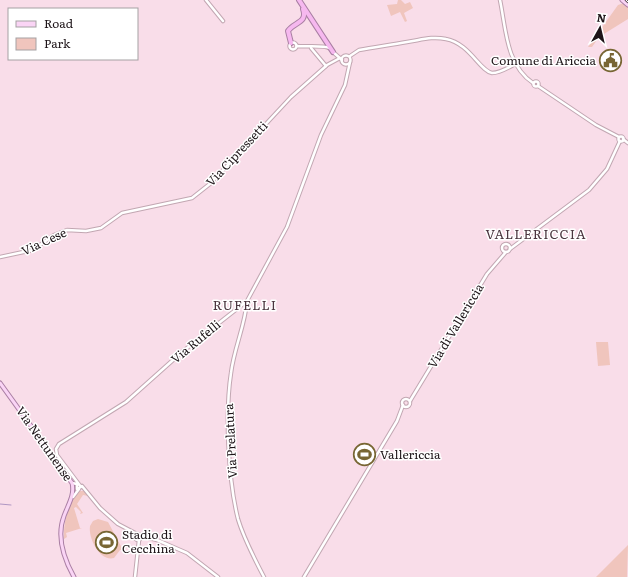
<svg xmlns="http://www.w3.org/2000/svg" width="628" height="577" font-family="Literata,serif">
  <rect width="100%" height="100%" fill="#f9dde9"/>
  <!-- green -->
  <g fill="#f0c5bd">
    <polygon points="398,0 401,0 405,4 410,2 413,8 404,13 407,21 405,22 400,12 391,16 387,5 397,4"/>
    <polygon points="624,3 628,7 628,19 599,37 592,47 588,47 618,5"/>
    <polygon points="596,342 608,342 610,365 598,366"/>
    <path d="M80 491H84L88 496 83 495 77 504 83 513 80 514 81 512 76 507 74 508 80 528H82L66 533 67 537 64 539C63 526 68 498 80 491Z"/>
    <path d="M98 519 108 522 123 550H120L114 558C100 562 88 538 90 526L93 521Z"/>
    <polygon points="628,545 627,577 596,577"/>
  </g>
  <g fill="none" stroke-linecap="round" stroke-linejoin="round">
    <!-- stream -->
    <polyline stroke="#b097c3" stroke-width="1" points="0,504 11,505"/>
    <defs>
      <g id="secondary">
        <polyline points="206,0 223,21"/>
        <path d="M500 0C506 29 506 65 533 83"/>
        <circle cx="293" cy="46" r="3.5"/>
        <path d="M297 46C305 47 324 45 329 48"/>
        <polyline points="311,48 326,66"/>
        <polyline points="333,52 342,60"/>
        <circle cx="346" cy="60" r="4.5"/>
        <path d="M350 56 359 50C375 47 391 45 407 42 421 40 432 36 446 39 469 43 480 71 492 73 500 73 508 68 515 64"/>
        <polyline points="327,65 340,58"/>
        <circle cx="536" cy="84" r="2.5"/>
        <polyline points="538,86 596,125 619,137"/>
        <circle cx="621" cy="139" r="2.5"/>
        <polyline points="623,139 628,143"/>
        <circle cx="506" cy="248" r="4"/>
        <polyline points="510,249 589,190 607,169 620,141"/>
        <polyline points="0,257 33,250 54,235 67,230 86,231 101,228 122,213 192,198 211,183 291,97 326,66"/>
        <path d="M247 301C245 326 234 348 231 373 225 412 228 479 238 519 244 539 254 558 264 577"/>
        <circle cx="406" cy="403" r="4"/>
        <polyline points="410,401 487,274 506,252"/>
        <polyline points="72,483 77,484 77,489 81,487 57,455 56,449 59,444 126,402 182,352 247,301 287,227 321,135 345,85 350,62"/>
        <polyline points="82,486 100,508 118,524 137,534"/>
        <polyline points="73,497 79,489"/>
        <circle cx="138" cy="537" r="3"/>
        <polyline points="141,536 157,540 187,553 218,577"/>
        <polyline points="135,577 139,540"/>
        <polyline points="304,577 397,421 403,405"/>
      </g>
      <g id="primary">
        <polyline points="622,0 628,5"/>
        <path d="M0 383 72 483C75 495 68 505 64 516 56 537 64 559 74 577"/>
      </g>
      <g id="highway">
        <polyline points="299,0 333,52"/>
        <path d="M291 43 288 31C294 22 308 23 303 9"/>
      </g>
    </defs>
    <!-- secondary casing -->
    <use href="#secondary" stroke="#c2a7b2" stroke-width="4.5"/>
    <!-- primary casing -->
    <use href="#primary" stroke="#aa7fa4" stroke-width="5"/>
    <!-- highway casing -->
    <use href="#highway" stroke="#aa7fa4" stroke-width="6"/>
    <!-- secondary -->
    <use href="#secondary" stroke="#fff" stroke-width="2.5"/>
    <!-- primary -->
    <use href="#primary" stroke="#fad4f5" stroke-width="3"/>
    <!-- highway -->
    <use href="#highway" stroke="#f6b8ef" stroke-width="4"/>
    <defs>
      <polyline id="rail" points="626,0 628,2"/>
    </defs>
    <!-- rail casing -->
    <use href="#rail" stroke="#6a5a61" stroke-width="2.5"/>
    <!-- rail -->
    <use href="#rail" stroke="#fff" stroke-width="1" stroke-dasharray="3" stroke-linecap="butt"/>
  </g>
  <!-- icons -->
  <defs>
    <symbol id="civic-ring" viewBox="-11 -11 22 22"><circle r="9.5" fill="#fff" stroke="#786634" stroke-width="1.5"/><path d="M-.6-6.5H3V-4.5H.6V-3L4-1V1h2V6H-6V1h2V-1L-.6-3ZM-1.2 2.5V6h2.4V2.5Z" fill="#786634"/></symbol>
    <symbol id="stadium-ring" viewBox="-11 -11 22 22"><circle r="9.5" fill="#fff" stroke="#786634" stroke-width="1.5"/><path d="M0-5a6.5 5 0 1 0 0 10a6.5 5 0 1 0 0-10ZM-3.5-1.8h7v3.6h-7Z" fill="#786634"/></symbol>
  </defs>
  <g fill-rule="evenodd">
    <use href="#civic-ring" x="598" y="48" width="25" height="25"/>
    <use href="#stadium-ring" x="352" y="442" width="25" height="25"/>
    <use href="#stadium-ring" x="94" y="530" width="25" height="25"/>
  </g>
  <g text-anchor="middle" stroke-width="3" stroke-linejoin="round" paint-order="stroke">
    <!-- poi labels -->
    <g font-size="12" fill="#1d1418" stroke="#fff" text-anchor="start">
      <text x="596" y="65" text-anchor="end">Comune di Ariccia</text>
      <text x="380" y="459">Vallericcia</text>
      <text x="122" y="539">Stadio di<tspan x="122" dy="14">Cecchina</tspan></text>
    </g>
    <!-- street labels -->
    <g font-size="12" fill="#1d1418" stroke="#fff">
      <text transform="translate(237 154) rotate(-47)" y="4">Via Cipressetti</text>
      <text transform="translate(44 242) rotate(-25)" y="4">Via Cese</text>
      <text transform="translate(456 326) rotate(-59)" y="4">Via di Vallericcia</text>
      <text transform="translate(196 342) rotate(-40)" y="4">Via Rufelli</text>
      <text transform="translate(231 441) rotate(-93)" y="4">Via Prelatura</text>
      <text transform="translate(44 444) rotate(55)" y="4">Via Nettunense</text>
    </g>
    <!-- neighbourhood labels -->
    <g font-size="13" letter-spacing="1" fill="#4b353f" stroke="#fff">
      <text x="536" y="239">VALLERICCIA</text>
      <text x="245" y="310">RUFELLI</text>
    </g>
  </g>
  <!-- legend -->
  <rect x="8" y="8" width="130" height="52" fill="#ffffff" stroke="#a5a1a3"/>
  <rect x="16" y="21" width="20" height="6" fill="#fad4f5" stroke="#a5a1a3"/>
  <text x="44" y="28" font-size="12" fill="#1d1418">Road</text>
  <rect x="16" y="38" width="20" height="12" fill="#f0c5bd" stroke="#a5a1a3"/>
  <text x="44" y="48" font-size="12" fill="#1d1418">Park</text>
  <!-- north arrow -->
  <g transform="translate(600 28) rotate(8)" stroke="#ffffff" stroke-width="3" paint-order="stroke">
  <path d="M0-3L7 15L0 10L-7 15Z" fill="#1d1418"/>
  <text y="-6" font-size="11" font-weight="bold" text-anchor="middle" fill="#1d1418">N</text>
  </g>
</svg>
